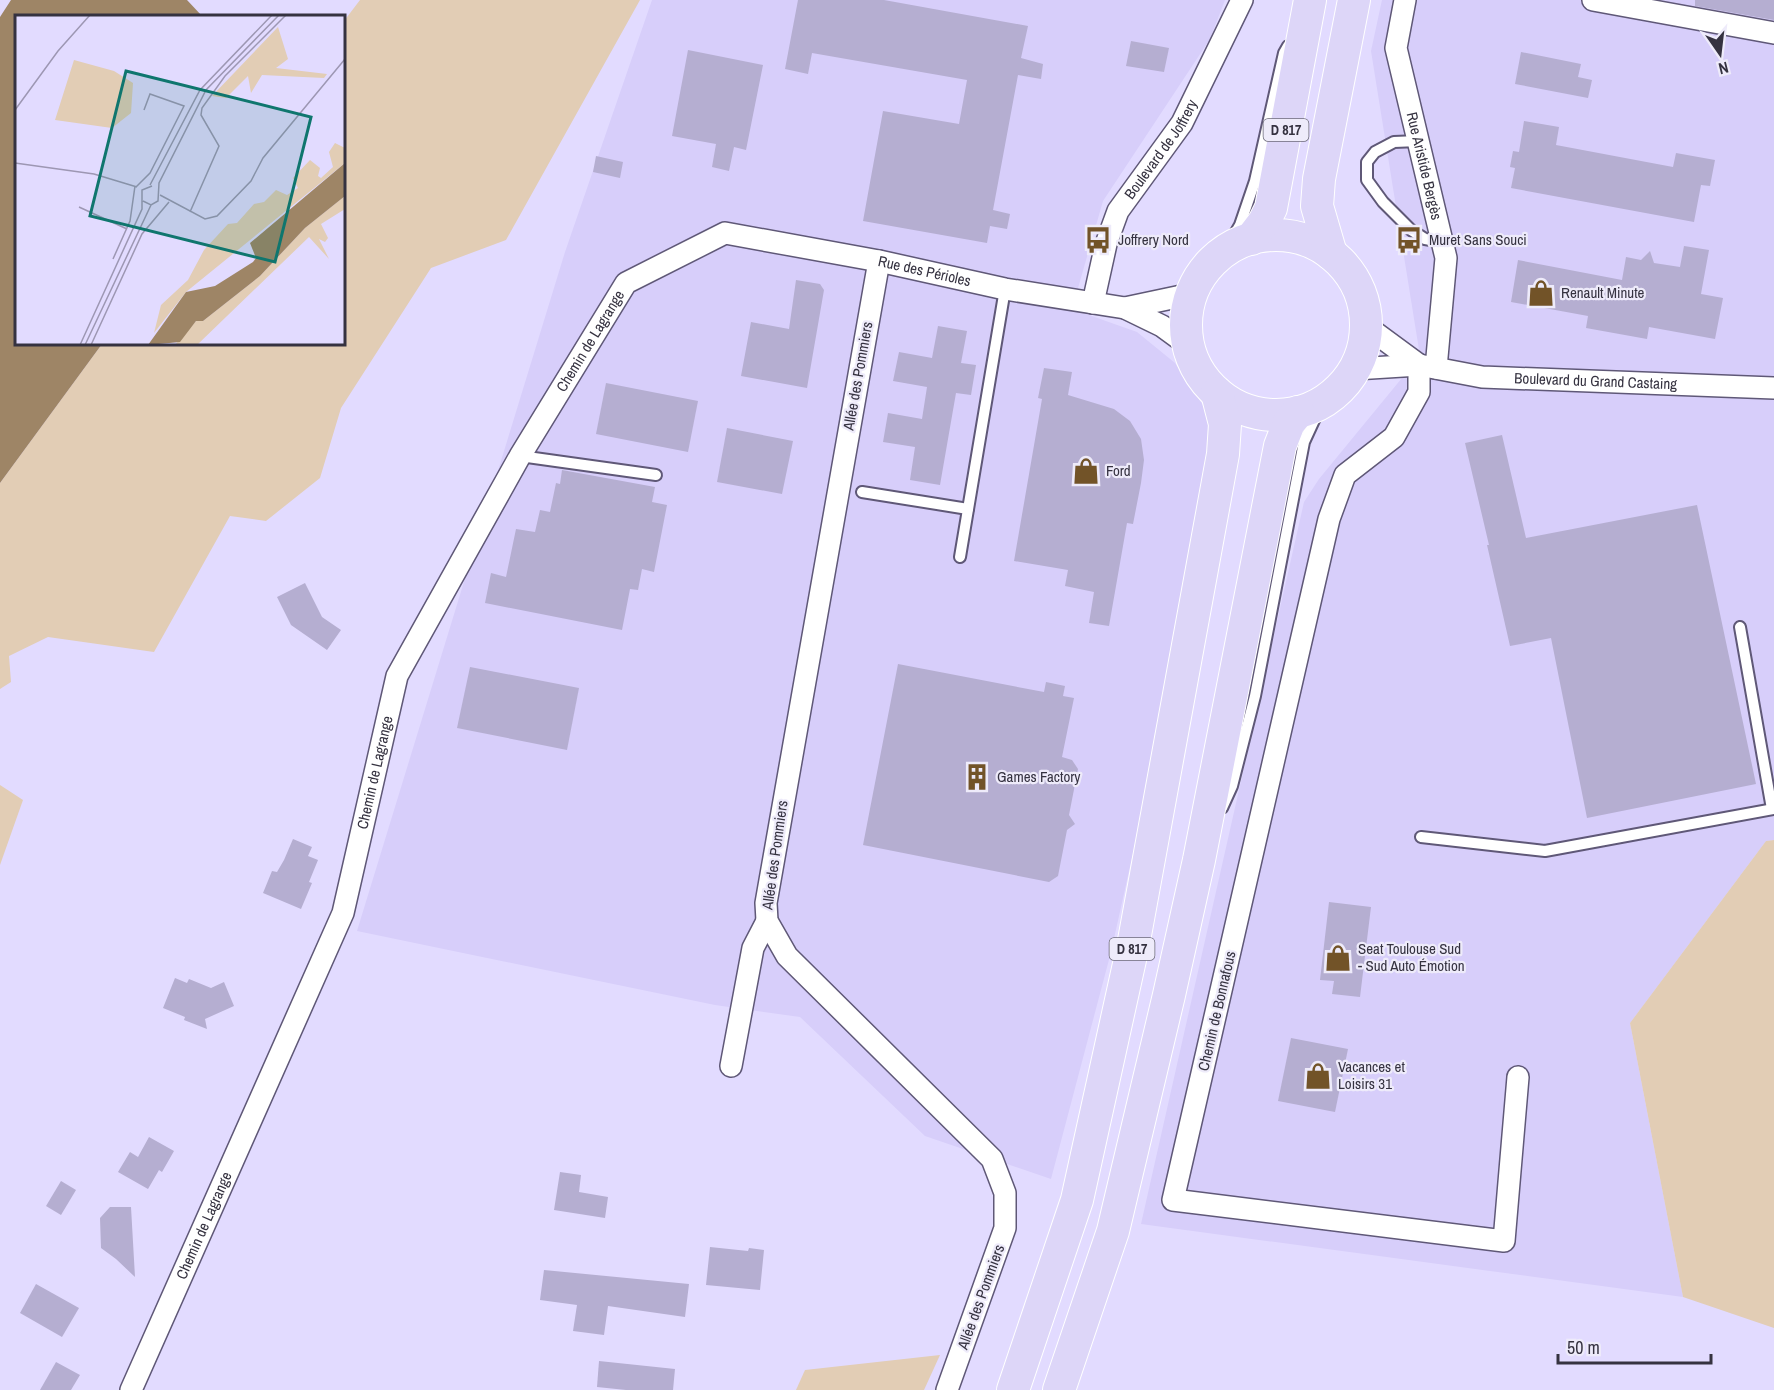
<svg xmlns="http://www.w3.org/2000/svg" width="1774" height="1390" font-family="'Archivo Narrow',sans-serif">
  <rect width="100%" height="100%" fill="#e2dbff"/>
  <!-- built -->
  <g fill="#d7cefa">
    <polygon points="652,0 1225,0 1210,39 1103,201 1072,309 1137,332 1175,363 1212,419 1209,467 1143,808 1111,952 1051,1179 925,1136 800,1017 715,1005 357,931 565,252"/>
    <polygon points="1382,0 1774,0 1774,840 1766,841 1630,1023 1683,1297 1141,1224 1304,502 1319,479 1420,356 1371,51"/>
  </g>
  <!-- green -->
  <g fill="#e2cdb5">
    <polygon points="360,0 640,0 506,240 431,268 341,408 320,478 266,521 230,516 154,652 48,637 9,656 11,682 0,689 0,483 102,344 344,344 344,21"/>
    <polygon points="0,785 23,800 0,865"/>
    <polygon points="1774,840 1774,1328 1683,1297 1630,1023 1766,841"/>
    <polygon points="940,1355 924,1390 796,1390 805,1370"/>
  </g>
  <!-- water -->
  <polygon fill="#9e8566" points="11,0 187,0 202,16 16,16 16,344 102,344 0,483 0,17"/>
  <!-- building -->
  <g fill="#b5aed1">
    <polygon points="798,0 884,0 1028,26 1021,58 1043,64 1041,79 1018,75 993,210 1010,214 1007,229 990,226 987,243 863,221 883,111 959,124 967,80 812,53 808,74 785,69"/>
    <polygon points="1695,0 1774,0 1774,20 1695,6"/>
    <polygon points="1131,41 1169,48 1164,72 1126,66"/>
    <polygon points="688,50 763,65 746,150 734,147 729,171 712,167 716,144 672,136"/>
    <polygon points="1521,52 1581,64 1578,77 1592,80 1588,98 1515,84"/>
    <polygon points="1524,121 1559,127 1556,145 1673,167 1676,153 1715,160 1710,186 1701,185 1694,222 1511,188 1515,168 1510,167 1513,151 1519,152"/>
    <polygon points="596,156 623,162 620,178 593,172"/>
    <polygon points="1684,246 1709,250 1701,294 1723,298 1715,339 1649,327 1647,339 1586,328 1588,316 1511,302 1518,260 1622,280 1626,257 1641,260 1650,251 1654,263 1680,267"/>
    <polygon points="796,280 820,284 824,290 807,388 741,376 751,322 789,329"/>
    <polygon points="938,326 967,331 961,363 976,365 971,395 956,393 940,485 910,480 915,447 883,442 888,413 922,419 927,387 893,381 899,352 932,358"/>
    <polygon points="1044,368 1072,372 1068,395 1114,409 1130,421 1141,439 1144,460 1141,483 1133,524 1127,523 1109,626 1089,623 1094,592 1065,586 1068,570 1014,561 1042,399 1038,398"/>
    <polygon points="606,383 698,401 688,452 596,434"/>
    <polygon points="727,428 793,441 782,494 717,482"/>
    <polygon points="1502,435 1526,538 1697,505 1756,784 1587,818 1551,638 1510,646 1487,545 1489,545 1465,443"/>
    <polygon points="562,470 655,487 652,502 667,505 654,572 642,569 638,590 630,589 622,630 485,603 491,573 506,577 516,529 535,532 540,510 550,512 556,483 560,484"/>
    <polygon points="305,583 322,617 341,630 327,650 291,625 277,597"/>
    <polygon points="898,664 1044,692 1046,682 1065,686 1063,696 1074,698 1062,757 1072,760 1078,769 1069,815 1075,824 1067,830 1058,876 1049,882 863,845"/>
    <polygon points="470,667 579,688 567,750 457,728"/>
    <polygon points="293,839 312,847 308,856 318,860 309,882 312,883 301,909 263,893 272,871 277,872 284,860"/>
    <polygon points="1329,902 1371,907 1360,997 1332,994 1334,981 1320,980"/>
    <polygon points="175,978 187,983 189,979 211,988 224,982 234,1006 205,1019 207,1029 184,1020 185,1017 163,1008"/>
    <polygon points="1291,1038 1348,1049 1335,1112 1278,1101"/>
    <polygon points="149,1137 174,1151 162,1172 159,1170 148,1189 118,1172 130,1152 138,1157"/>
    <polygon points="560,1172 581,1175 579,1192 608,1197 605,1218 554,1210"/>
    <polygon points="61,1181 76,1190 61,1215 46,1206"/>
    <polygon points="110,1207 131,1207 135,1277 116,1259 101,1248 100,1218"/>
    <polygon points="710,1247 748,1251 749,1248 764,1250 760,1290 706,1285"/>
    <polygon points="544,1270 689,1284 685,1317 608,1306 604,1335 573,1331 577,1305 540,1300"/>
    <polygon points="36,1284 79,1308 62,1337 20,1313"/>
    <polygon points="599,1361 675,1369 673,1390 626,1390 597,1387"/>
    <polygon points="56,1362 80,1375 71,1390 40,1390"/>
  </g>
  <g fill="none" stroke-linecap="round" stroke-linejoin="round">
    <defs>
      <g id="lane">
        <polyline points="1418,141 1394,142 1375,152 1367,162 1367,180 1383,202 1411,230 1425,239 1442,242"/>
        <polyline points="1225,251 1240,225 1255,181 1284,53 1288,46"/>
        <polyline points="520,456 656,475"/>
        <polyline points="862,492 968,509"/>
        <polyline points="960,557 1005,289"/>
        <polyline points="1740,627 1772,809"/>
        <polyline points="1222,808 1232,786 1255,696 1304,442 1316,416 1328,398"/>
        <polyline points="1421,837 1545,851 1774,809"/>
      </g>
      <g id="street">
        <path id="s1" d="M1405 0 1396 48 1446 258 1436 368"/>
        <polyline points="1593,0 1774,33"/>
        <polyline points="879,261 766,903 767,921 787,956 992,1159 1005,1193 1005,1228 947,1390"/>
        <path id="s2" d="M1093 303 1106 244 1118 211 1182 123 1242 0"/>
        <polyline points="1125,308 1191,294"/>
        <polyline points="1366,326 1419,365"/>
        <polyline points="1419,365 1419,392 1394,437 1345,475 1329,519 1173,1200 1504,1241 1518,1077"/>
        <path id="s3" d="M1355 369 1419 365 1482 377 1774 388"/>
        <polyline points="731,1066 753,948 767,921"/>
        <path id="s4" d="M131 1390 343 913 397 676 520 456 626 283 725 233 879 261 1005 289 1125 308 1162 326 1188 345"/>
      </g>
      <g id="primary">
        <circle cx="1276" cy="325" r="90"/>
        <polyline points="1251,239 1264,222 1271,208 1310,0"/>
        <polyline points="1331,254 1317,206 1319,179 1354,0"/>
        <polyline points="1013,1390 1077,1200 1133,946 1223,454 1225,424 1217,393"/>
        <polyline points="1059,1390 1113,1231 1169,995 1199,860 1280,446 1289,423 1298,412"/>
      </g>
    </defs>
    <!-- lane casing -->
    <use href="#lane" stroke="#5f5877" stroke-width="14"/>
    <!-- street casing -->
    <use href="#street" stroke="#5f5877" stroke-width="24"/>
    <!-- primary casing -->
    <use href="#primary" stroke="#fff" stroke-width="34"/>
    <!-- lane -->
    <use href="#lane" stroke="#fff" stroke-width="10"/>
    <!-- street -->
    <use href="#street" stroke="#fff" stroke-width="21"/>
    <!-- primary -->
    <use href="#primary" stroke="#ddd6f8" stroke-width="32"/>
  </g>
  <!-- icons -->
  <defs>
    <symbol id="bus-bare" viewBox="-9 -9 18 18"><path d="M-5-6H5V4H4V6H2V4H-2V6H-4V4H-5ZM-3.5-4V0h7V-4ZM-3.5 1.2v1.5H-2V1.2ZM2 1.2v1.5H3.5V1.2Z" fill="#725328" stroke="#eeebfa" stroke-width="2.5" paint-order="stroke"/></symbol>
    <symbol id="shop-bare" viewBox="-9 -9 18 18"><path d="M-5-2.5h2.3a2.7 3.5 0 0 1 5.4 0H5L5.5 6h-11ZM-1.5-2.5h3a1.5 2.3 0 0 0-3 0Z" fill="#725328" stroke="#eeebfa" stroke-width="2.5" paint-order="stroke"/></symbol>
    <symbol id="building-bare" viewBox="-9 -9 18 18"><path d="M-4-6H4V6H1V3H-1V6H-4ZM-2.5-4.3h1.7v1.8h-1.7ZM.8-4.3h1.7v1.8H.8ZM-2.5-1h1.7V.8h-1.7ZM.8-1h1.7V.8H.8Z" fill="#725328" stroke="#eeebfa" stroke-width="2.5" paint-order="stroke"/></symbol>
  </defs>
  <g fill-rule="evenodd">
    <use href="#bus-bare" x="1079" y="221" width="38" height="38"/>
    <use href="#bus-bare" x="1390" y="221" width="38" height="38"/>
    <use href="#shop-bare" x="1522" y="274" width="38" height="38"/>
    <use href="#shop-bare" x="1067" y="452" width="38" height="38"/>
    <use href="#building-bare" x="958" y="758" width="38" height="38"/>
    <use href="#shop-bare" x="1319" y="939" width="38" height="38"/>
    <use href="#shop-bare" x="1299" y="1057" width="38" height="38"/>
  </g>
  <g text-anchor="middle" stroke-width="4.5" stroke-linejoin="round" paint-order="stroke">
    <!-- shield labels -->
    <g fill="#eeebfa" stroke="#6c6a78" stroke-width="1.5">
      <rect x="1263.5" y="119" width="45" height="22" rx="4.5"/>
      <rect x="1109.5" y="938" width="45" height="22" rx="4.5"/>
    </g>
    <g font-size="14" font-weight="bold" fill="#353240">
      <text x="1286" y="135">D 817</text>
      <text x="1132" y="954">D 817</text>
    </g>
    <!-- street labels -->
    <g font-size="15" fill="#353240" stroke="#eeebfa">
      <text dy="5" stroke="none"><textPath href="#s2" startOffset="171">Boulevard de Joffrery</textPath></text>
      <text dy="5" stroke="none"><textPath href="#s1" startOffset="170">Rue Aristide Bergès</textPath></text>
      <text dy="5" stroke="none"><textPath href="#s4" startOffset="1534">Rue des Périoles</textPath></text>
      <text dy="5" stroke="none"><textPath href="#s4" startOffset="1152">Chemin de Lagrange</textPath></text>
      <text transform="translate(858 376) rotate(-80)" y="5">Allée des Pommiers</text>
      <text dy="5" stroke="none"><textPath href="#s3" startOffset="242">Boulevard du Grand Castaing</textPath></text>
      <text dy="5" stroke="none"><textPath href="#s4" startOffset="666">Chemin de Lagrange</textPath></text>
      <text transform="translate(775 855) rotate(-82)" y="5">Allée des Pommiers</text>
      <text transform="translate(1217 1011) rotate(-77)" y="5">Chemin de Bonnafous</text>
      <text dy="5" stroke="none"><textPath href="#s4" startOffset="180">Chemin de Lagrange</textPath></text>
      <text transform="translate(981 1297) rotate(-70)" y="5">Allée des Pommiers</text>
    </g>
    <!-- poi labels -->
    <g font-size="15" fill="#353240" stroke="#eeebfa" text-anchor="start">
      <text x="1118" y="245">Joffrery Nord</text>
      <text x="1429" y="245">Muret Sans Souci</text>
      <text x="1561" y="298">Renault Minute</text>
      <text x="1106" y="476">Ford</text>
      <text x="997" y="782">Games Factory</text>
      <text x="1358" y="954">Seat Toulouse Sud<tspan x="1358" dy="17">- Sud Auto Émotion</tspan></text>
      <text x="1338" y="1072">Vacances et<tspan x="1338" dy="17">Loisirs 31</tspan></text>
    </g>
  </g>
  <!-- overview -->
  <g transform="translate(15 15)">
    <rect width="330" height="330" fill="#e2dbff"/>
    <path d="M263 12 273 44 261 53 312 59 309 63 247 60 236 78 233 61 211 83 197 81ZM59 45 99 56 118 68 116 98 97 113 40 105ZM320 128 330 133V148L171 277 139 318 146 290 173 265 189 235 213 209 222 208 239 189 249 187 261 175 272 180 283 173 278 163 295 145 305 153 303 161 306 163 318 152 314 137ZM330 181V194L306 209 313 223 310 227 304 224 314 244 294 222 182 330H160L181 306H188L245 261 290 213Z" fill="#e2cdb5"/>
    <path d="M330 148V181L290 213 245 261 188 306H181L165 327 133 330 171 277 200 271 238 247 241 243 235 228Z" fill="#9e8566"/>
    <path fill="none" stroke="#9d97b3" stroke-width="1.5" d="M0 95 43 36 75 0M0 148 79 159 122 172M135 170 185 75 257 0M121 172 135 158 169 91 135 79 129 95M145 180 190 204 202 201 236 166 248 143 330 44M128 186 136 190 143 186 144 168 191 75 264 0M64 192 112 214M175 197 204 131 186 100 187 93 210 61 271 0M98 244 115 206 120 171M65 330 127 194V175L137 171M70 330 136 190M76 330 127 219 154 187"/>
    <path fill="#0f766e" fill-opacity="0.15" stroke="#0f766e" stroke-width="3" d="M111 56 296 102 260 247 75 201Z"/>
    <rect width="330" height="330" fill="none" stroke="#353240" stroke-width="3"/>
  </g>
  <!-- north arrow -->
  <g transform="translate(1720 54) rotate(166)" stroke="#eeebfa" stroke-width="4.5" paint-order="stroke">
  <path d="M0-4.5L10 22L0 15L-10 22Z" fill="#353240"/>
  <text y="-9" font-size="16" font-weight="bold" text-anchor="middle" fill="#353240">N</text>
  </g>
  <!-- scale -->
  <path d="M1558 1354v9h153v-9" fill="none" stroke="#353240" stroke-width="3"/>
  <text x="1567" y="1354" font-size="18" fill="#353240" stroke="#eeebfa" stroke-width="4.5" paint-order="stroke">50 m</text>
</svg>
